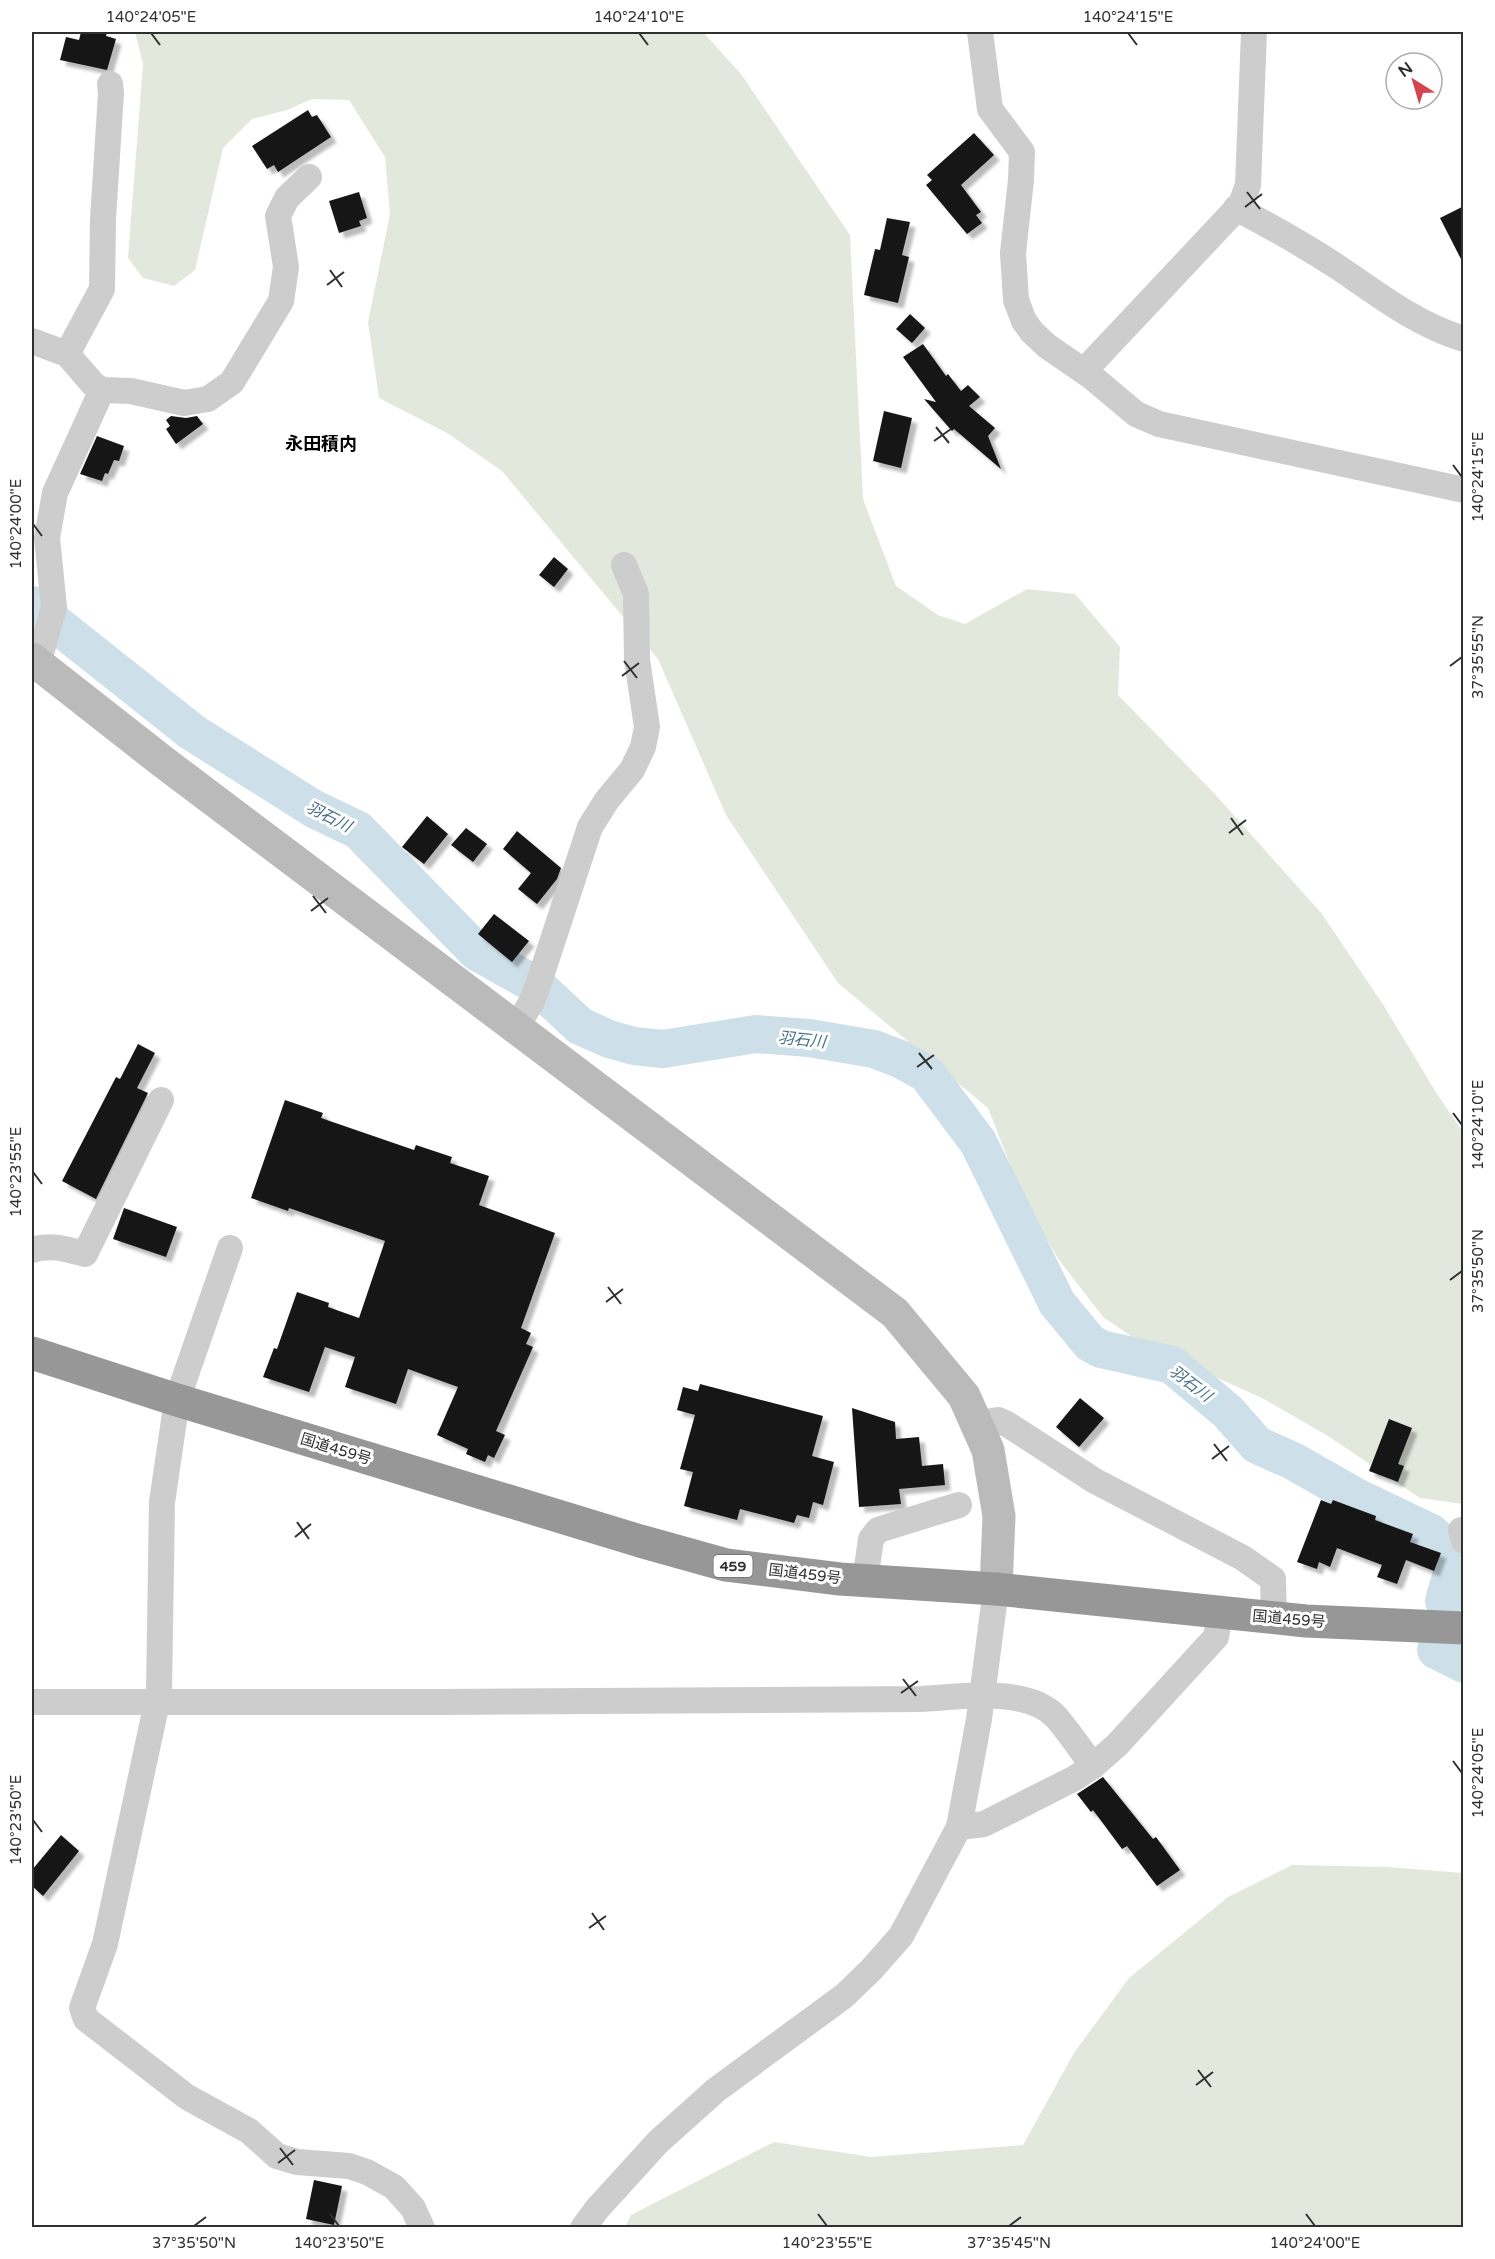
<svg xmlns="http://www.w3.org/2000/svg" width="1495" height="2259" font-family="'Varela Round','Noto Sans JP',sans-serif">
  <defs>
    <filter id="shadow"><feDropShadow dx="5.5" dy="5.5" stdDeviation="1.5" flood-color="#0004"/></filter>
  </defs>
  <rect width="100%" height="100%" fill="#fff"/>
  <!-- green -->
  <g fill="#e3e8dc">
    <polygon points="135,32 703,32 741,74 850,235 863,499 896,586 938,615 965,624 1027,589 1075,594 1120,647 1118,695 1213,792 1322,914 1384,1006 1437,1094 1463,1132 1463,1504 1420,1498 1328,1436 1262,1398 1144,1345 1103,1317 1059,1260 1024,1200 988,1108 838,983 726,815 658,659 502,471 447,433 379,398 368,322 390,214 385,157 349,100 312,99 287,110 252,119 223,148 195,270 174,286 143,278 128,258 143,64"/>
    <polygon points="1292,1865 1388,1867 1463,1873 1463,2227 625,2227 631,2215 774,2142 871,2157 1023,2145 1074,2053 1129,1978 1228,1897"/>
  </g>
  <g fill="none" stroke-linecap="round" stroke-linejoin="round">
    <!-- river -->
    <g stroke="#cddfe9" stroke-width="38">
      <polyline points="32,605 192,732 314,809 358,830 477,952 536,985 580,1026 609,1039 634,1046 663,1049 756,1034 809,1038 874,1049 900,1059 927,1074 978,1142 1057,1303 1090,1343 1101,1349 1172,1365 1228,1412 1257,1445 1293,1461 1358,1498 1431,1533 1449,1549 1454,1566 1444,1601"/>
      <polyline points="1436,1650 1464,1664"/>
    </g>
  </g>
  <!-- building -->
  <g fill="#171717" filter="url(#shadow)">
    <polygon points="81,32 107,32 106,36 116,39 107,70 60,60 66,37 79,40"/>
    <polygon points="308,110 312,117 317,115 331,137 278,172 274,165 267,169 252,146"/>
    <polygon points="974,133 994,155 961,185 981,212 976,215 982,223 967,234 926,185 932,180 927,175"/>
    <polygon points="359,192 367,218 359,221 361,226 339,233 329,201"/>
    <polygon points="1464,206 1464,265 1440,218"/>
    <polygon points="887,218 910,222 902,255 909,257 898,303 864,295 875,249 880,250"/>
    <polygon points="910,314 925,328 912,343 896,329"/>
    <polygon points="923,344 946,376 948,374 961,391 968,385 980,397 969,406 995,428 988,436 1001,469 954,429 952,431 924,399 936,402 903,357"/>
    <polygon points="884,411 912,418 901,468 873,461"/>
    <polygon points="171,416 186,418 197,416 203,424 176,444 166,429 170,426 166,420"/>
    <polygon points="97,436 124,446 119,461 114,460 108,474 105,473 102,481 80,474"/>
    <polygon points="554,557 568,569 554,587 539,575"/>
    <polygon points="427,816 448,834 424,864 402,847"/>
    <polygon points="466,828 487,844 473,862 451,845"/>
    <polygon points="517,831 561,868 557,879 537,904 518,889 531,873 503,849"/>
    <polygon points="494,914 529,941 512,962 478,934"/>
    <polygon points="138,1044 155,1053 137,1088 148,1093 96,1199 62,1181 116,1077 120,1079"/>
    <polygon points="285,1100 323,1113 321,1118 414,1150 416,1145 452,1157 450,1163 489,1176 479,1205 555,1233 521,1328 531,1333 526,1344 533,1347 496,1431 505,1435 494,1458 488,1455 485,1462 466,1454 468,1449 437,1435 458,1387 408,1369 396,1404 345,1387 355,1357 325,1347 309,1392 263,1377 274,1348 277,1349 297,1292 329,1303 328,1307 359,1318 385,1241 289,1208 288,1211 251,1198"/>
    <polygon points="124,1208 177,1227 166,1257 113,1239"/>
    <polygon points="700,1384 823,1416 812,1456 834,1462 823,1505 813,1502 809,1518 797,1515 794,1523 740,1509 737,1520 684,1506 693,1472 680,1469 695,1415 677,1410 683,1387 698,1391"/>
    <polygon points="1080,1398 1104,1418 1079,1447 1056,1427"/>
    <polygon points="852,1408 895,1422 896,1439 919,1437 922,1466 943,1464 945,1485 899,1489 901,1504 859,1507"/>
    <polygon points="1389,1419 1412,1428 1398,1464 1404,1466 1398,1482 1369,1471"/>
    <polygon points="1321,1500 1331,1504 1333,1500 1376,1516 1375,1520 1413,1534 1410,1542 1441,1553 1434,1571 1406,1560 1397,1584 1377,1577 1382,1565 1337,1548 1330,1567 1319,1562 1317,1569 1297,1562"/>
    <polygon points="1103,1777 1153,1839 1156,1837 1180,1870 1157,1886 1127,1846 1122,1849 1093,1810 1091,1812 1077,1794"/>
    <polygon points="61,1835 79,1851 43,1896 32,1886 32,1870"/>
    <polygon points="314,2180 342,2186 334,2225 306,2219"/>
  </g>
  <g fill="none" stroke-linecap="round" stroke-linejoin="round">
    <!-- street -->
    <g stroke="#cdcdcd" stroke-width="26">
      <polyline points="980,32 990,109 1022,152 1021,180 1013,253 1016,300 1024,321 1032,332 1047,346 1092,377 1136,414 1159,424 1464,490"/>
      <path d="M1236 208C1270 226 1304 245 1336 266 1377 293 1416 325 1464 339"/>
      <polyline points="32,341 67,354 93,384 102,390 131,391 184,403 208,399 232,382 281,301 286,267 278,216 287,198 309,177"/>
      <polyline points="67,354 102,289 103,219 111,93 110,84"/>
      <polyline points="1084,371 1241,204 1248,185 1254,32"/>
      <polyline points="38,664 54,607 47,538 55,493 102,390"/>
      <polyline points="516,1028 532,1001 541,976 590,827 607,800 632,770 643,747 647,727 637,660 636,594 624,565"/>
      <polyline points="230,1248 177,1400 162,1502 159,1693 105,1944 82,2008 86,2019 187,2097 249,2131 277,2156 297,2162 349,2166 367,2172 394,2187 413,2208 422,2228"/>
      <path d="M32 1250C51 1244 66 1249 85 1254L161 1100"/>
      <polyline points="976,1424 998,1420 1007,1424 1095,1481 1243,1558 1273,1579 1274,1618"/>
      <polyline points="1461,1530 1464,1541"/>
      <polyline points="865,1581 871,1539 878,1530 959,1505"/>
      <path d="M32 1702H444L921 1699C959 1697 1027 1686 1056 1717 1069 1732 1081 1750 1093 1766"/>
      <polyline points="959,1827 984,1824 1075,1778 1093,1766 1117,1745 1216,1637 1220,1612"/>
      <polyline points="583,2228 597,2209 658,2142 716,2090 844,1996 871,1970 901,1936 959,1827 979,1719 996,1589"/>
    </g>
    <!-- secondary -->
    <polyline stroke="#bababa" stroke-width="33" points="32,659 162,761 895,1313 964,1396 988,1450 999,1516 996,1589"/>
    <!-- highway -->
    <polyline stroke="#979797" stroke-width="33" points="32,1353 177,1400 640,1541 726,1565 840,1579 996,1589 1306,1621 1464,1628"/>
  </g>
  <!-- ticks -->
  <path fill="none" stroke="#303030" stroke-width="2" d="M151 33 160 45M639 33 648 45M1128 33 1137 45M1247 192 1260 209M1245 207 1262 194M330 270 342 287M327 285 344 272M936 427 949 443M934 441 951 429M1453 465 1462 477M33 524 42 536M624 661 637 678M1450 666 1462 657M622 676 639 663M1231 818 1243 835M1229 833 1246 820M313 896 326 913M311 911 328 898M919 1053 932 1069M917 1067 934 1055M1453 1113 1462 1125M33 1172 42 1184M1450 1280 1462 1271M608 1287 621 1304M606 1302 623 1289M1214 1444 1227 1461M1212 1459 1229 1446M297 1522 309 1539M295 1537 311 1524M903 1679 916 1696M901 1693 918 1681M1453 1761 1462 1773M33 1820 42 1832M592 1913 604 1930M589 1928 606 1916M1198 2070 1211 2087M1196 2085 1213 2072M280 2148 293 2165M278 2163 295 2150M330 2214 339 2226M818 2214 827 2226M1306 2214 1315 2226M194 2226 206 2217M1009 2226 1021 2217"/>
  <g text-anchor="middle" stroke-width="6" stroke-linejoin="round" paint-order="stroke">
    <!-- shield labels -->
    <rect fill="#fff" stroke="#6e6e6e" stroke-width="1.5" x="713.5" y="1555" width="39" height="22" rx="4.5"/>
    <g font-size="14" font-weight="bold" fill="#303030">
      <text x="733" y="1571">459</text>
    </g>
    <!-- street labels -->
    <g font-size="15" fill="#303030" stroke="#fff">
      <text transform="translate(336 1449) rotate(17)" y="5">国道459号</text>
      <text transform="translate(805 1574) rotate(7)" y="5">国道459号</text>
      <text transform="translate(1289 1619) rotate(5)" y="5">国道459号</text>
    </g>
    <!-- water labels -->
    <g font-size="16" font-style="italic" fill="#45718a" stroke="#fff">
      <text transform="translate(329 816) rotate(27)" y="6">羽石川</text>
      <text transform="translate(802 1039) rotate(6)" y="6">羽石川</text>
      <text transform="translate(1191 1383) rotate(37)" y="6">羽石川</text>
    </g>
    <!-- quarter labels -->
    <g font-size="18" font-weight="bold" fill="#000" stroke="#fff">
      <text x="321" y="450">永田積内</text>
    </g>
  </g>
  <!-- border -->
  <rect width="1495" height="2259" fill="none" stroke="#ffffff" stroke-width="66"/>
  <!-- north arrow -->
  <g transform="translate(1414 81) rotate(323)"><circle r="28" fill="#ffffff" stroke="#acacac" stroke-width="1.5"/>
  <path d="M0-4.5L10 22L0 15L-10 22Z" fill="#d54351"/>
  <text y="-9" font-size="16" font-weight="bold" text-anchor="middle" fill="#303030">N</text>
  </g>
  <rect x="33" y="33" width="1429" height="2193" fill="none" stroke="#303030" stroke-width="2"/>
  <g font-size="15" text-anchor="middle" fill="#303030">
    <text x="151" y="22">140°24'05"E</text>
    <text x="639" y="22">140°24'10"E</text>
    <text x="1128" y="22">140°24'15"E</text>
    <text transform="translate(1478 477) rotate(-90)" y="5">140°24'15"E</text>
    <text transform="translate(16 524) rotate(-90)" y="5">140°24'00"E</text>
    <text transform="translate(1478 657) rotate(-90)" y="5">37°35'55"N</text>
    <text transform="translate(1478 1125) rotate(-90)" y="5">140°24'10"E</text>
    <text transform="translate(16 1172) rotate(-90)" y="5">140°23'55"E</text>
    <text transform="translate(1478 1271) rotate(-90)" y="5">37°35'50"N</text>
    <text transform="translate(1478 1773) rotate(-90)" y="5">140°24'05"E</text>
    <text transform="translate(16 1820) rotate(-90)" y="5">140°23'50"E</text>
    <text x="194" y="2248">37°35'50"N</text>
    <text x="339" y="2248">140°23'50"E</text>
    <text x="827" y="2248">140°23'55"E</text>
    <text x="1009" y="2248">37°35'45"N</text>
    <text x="1315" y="2248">140°24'00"E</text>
  </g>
</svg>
